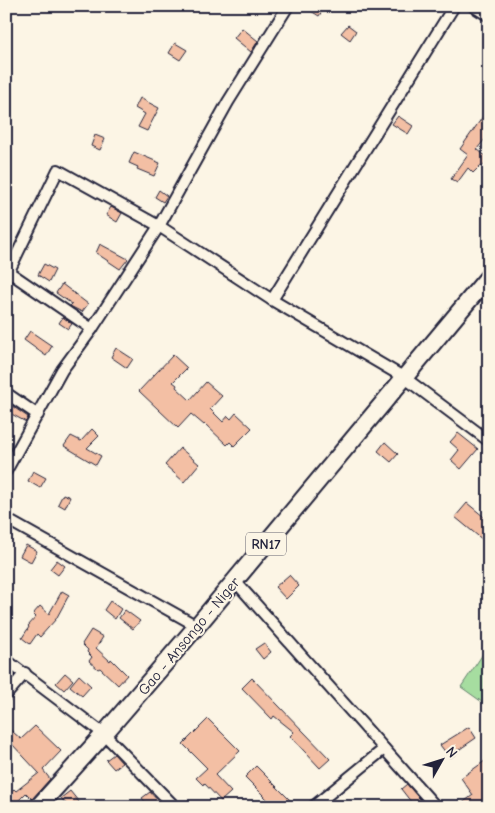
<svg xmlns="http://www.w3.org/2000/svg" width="495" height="813" font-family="'Comic Neue',sans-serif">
  <rect width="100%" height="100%" fill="#fcf5e5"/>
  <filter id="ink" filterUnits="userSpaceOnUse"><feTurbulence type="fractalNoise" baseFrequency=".02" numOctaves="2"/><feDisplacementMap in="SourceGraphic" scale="10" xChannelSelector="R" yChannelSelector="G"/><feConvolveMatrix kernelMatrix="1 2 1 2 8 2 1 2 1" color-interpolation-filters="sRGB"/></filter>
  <g filter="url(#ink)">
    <!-- green -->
    <polygon fill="#a6dda0" stroke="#64806e" points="489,645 489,707 461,687"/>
    <!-- building -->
    <g fill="#f3bfa4" stroke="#22223b">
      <polygon points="303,6 325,6 319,16"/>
      <polygon points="348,25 356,31 350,40 341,33"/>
      <polygon points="242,28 258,41 251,52 234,38"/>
      <polygon points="175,43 187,50 180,60 169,53"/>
      <polygon points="140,98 159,108 147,131 138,127 145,114 135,108"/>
      <polygon points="489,108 489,134 477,149 489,159 482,167 480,166 473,173 468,168 457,183 451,179 468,155 460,149"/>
      <polygon points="398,116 413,126 408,134 392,124"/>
      <polygon points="95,135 105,139 100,150 91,146"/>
      <polygon points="134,152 160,163 154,176 137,169 138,167 129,163"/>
      <polygon points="159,190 167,196 163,202 155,197"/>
      <polygon points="111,207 122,213 117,222 106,215"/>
      <polygon points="100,244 128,259 120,269 96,253"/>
      <polygon points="44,264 55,270 49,282 38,275"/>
      <polygon points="62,284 88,304 82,312 70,306 72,304 56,293"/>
      <polygon points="63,317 72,324 68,329 59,323"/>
      <polygon points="30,331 52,346 46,356 24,340"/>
      <polygon points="116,348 133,359 127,368 111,357"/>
      <polygon points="173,355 187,368 173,382 177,385 176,387 190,400 206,382 222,396 210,409 223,422 228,416 231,419 236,413 252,428 234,446 230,442 227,445 205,424 204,425 191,414 178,428 139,391"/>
      <polygon points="6,402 28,417 26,422 6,411"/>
      <polygon points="92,429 99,436 87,448 101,456 96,465 64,446 71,436 81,441"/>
      <polygon points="458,433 478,449 461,469 451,460 459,450 450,442"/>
      <polygon points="385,442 398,454 391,462 378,451"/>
      <polygon points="180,448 199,464 184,482 165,465"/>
      <polygon points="33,471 46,478 40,488 28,481"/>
      <polygon points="63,494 70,497 65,508 58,504"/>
      <polygon points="467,503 489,521 489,545 455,517"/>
      <polygon points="26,545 37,551 31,562 20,556"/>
      <polygon points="57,560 65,566 58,575 50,569"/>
      <polygon points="289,575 299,586 286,599 275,587"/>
      <polygon points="62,591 69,595 56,619 40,637 37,634 30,644 22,638 29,627 28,626 36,617 33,614 40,606 49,614"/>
      <polygon points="110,601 121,609 115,619 104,610"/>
      <polygon points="125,610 140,621 133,629 119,618"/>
      <polygon points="91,630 103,637 96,648 110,661 111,659 127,675 118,685 100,668 98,669 89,661 92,657 87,652 88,650 82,644"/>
      <polygon points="264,643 271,652 263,659 255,649"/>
      <polygon points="65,673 73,680 64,690 56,683"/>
      <polygon points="79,675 91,686 82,696 70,686"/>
      <polygon points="252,678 330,759 320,768 290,736 294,732 274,716 272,719 242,688"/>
      <polygon points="208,719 240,751 215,775 231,792 221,801 204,783 203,785 196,778 207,768 183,744"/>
      <polygon points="6,726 21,739 35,726 61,751 43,770 50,779 32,799 26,793 12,807 6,800 6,797 14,789 16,791 39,773 11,743 6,749"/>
      <polygon points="469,727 476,738 457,751 458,752 450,758 440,745"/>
      <polygon points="114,754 122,763 114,769 106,760"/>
      <polygon points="489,758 489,801 480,807 457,807 473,795 461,778"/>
      <polygon points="256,766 291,801 285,807 275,807 245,777"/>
      <polygon points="407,784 423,803 418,807 415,807 401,789"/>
      <polygon points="70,791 83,807 69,807 61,798"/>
      <polygon points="150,792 159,802 153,807 149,807 142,798"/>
    </g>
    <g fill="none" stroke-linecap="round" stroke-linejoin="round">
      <defs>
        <g id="street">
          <polyline points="473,6 489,16"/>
          <polyline points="6,270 92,329"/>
          <polyline points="6,277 58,170 159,226 272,300 405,378 489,441"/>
          <polyline points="272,300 454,6"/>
          <polyline points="6,393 38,415"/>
          <polyline points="6,471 62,370 92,329 159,226 228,102 288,6"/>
          <polyline points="6,519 197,626"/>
          <polyline points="235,581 436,807"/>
          <polyline points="6,660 104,734 175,807"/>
          <polyline points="6,695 25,673"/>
          <polyline points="313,807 384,749"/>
        </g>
        <polyline id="primary" points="38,807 104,734 197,626 489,276"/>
      </defs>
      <!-- street casing -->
      <use href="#street" stroke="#22223b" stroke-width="14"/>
      <!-- primary casing -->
      <use href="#primary" stroke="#22223b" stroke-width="20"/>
      <!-- street -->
      <use href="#street" stroke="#fcf5e5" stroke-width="10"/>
      <!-- primary -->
      <use href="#primary" stroke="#fcf5e5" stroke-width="16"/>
    </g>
  </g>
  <g text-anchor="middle" stroke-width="4" stroke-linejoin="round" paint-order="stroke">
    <!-- shield labels -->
    <rect fill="#fcf5e5" stroke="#63616e" stroke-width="1" x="246" y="532.5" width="40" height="23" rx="4"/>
    <g font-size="14" font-weight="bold" fill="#22223b">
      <text x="266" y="549">RN17</text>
    </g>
    <!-- street labels -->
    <g font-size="15" fill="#22223b" stroke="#fcf5e5">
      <text transform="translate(189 636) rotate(-50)" y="5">Gao - Ansongo - Niger</text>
    </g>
  </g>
  <!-- margin -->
  <rect width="495" height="813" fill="none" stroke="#fcf5e5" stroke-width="25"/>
  <rect x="12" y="12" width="470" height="788" fill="none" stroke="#22223b" stroke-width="2" filter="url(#ink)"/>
  <!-- north arrow -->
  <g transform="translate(442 760) rotate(51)" stroke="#fcf5e5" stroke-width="4" paint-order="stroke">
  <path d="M0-4L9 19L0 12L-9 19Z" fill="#22223b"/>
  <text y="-8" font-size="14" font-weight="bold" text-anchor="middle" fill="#22223b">N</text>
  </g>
</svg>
